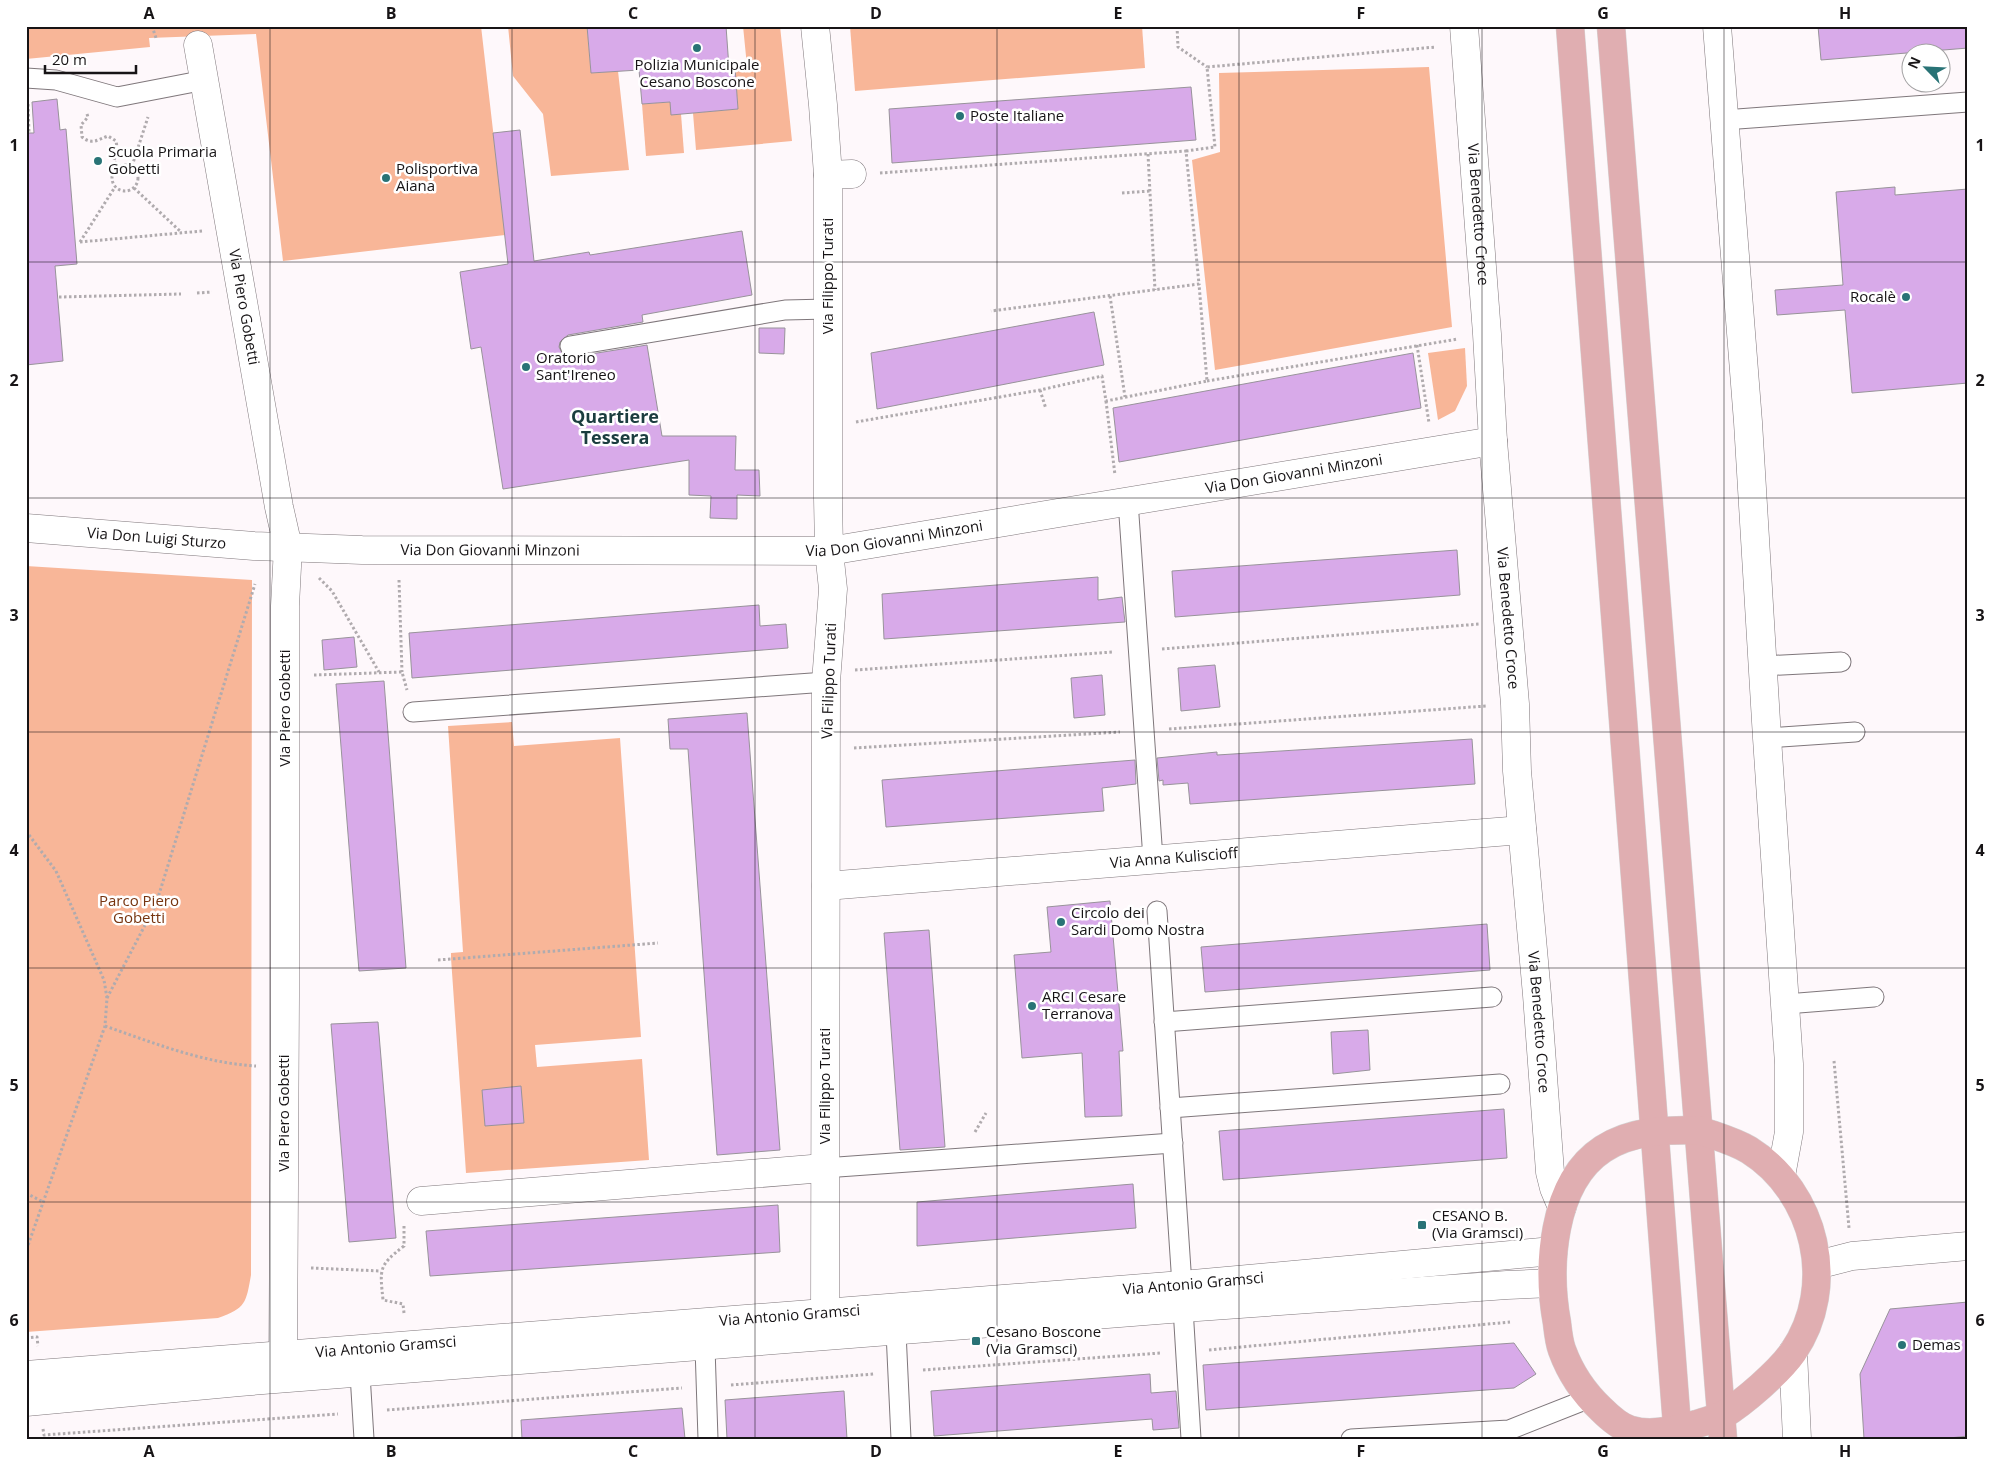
<svg xmlns="http://www.w3.org/2000/svg" width="1994" height="1465" font-family="'Open Sans',sans-serif">
  <rect width="100%" height="100%" fill="#fef8fb"/>
  <!-- green -->
  <g fill="#f8b698">
    <polygon points="26,26 481,26 505,235 283,261 256,34 149,38 150,47 26,59"/>
    <polygon points="508,26 587,26 591,73 618,71 629,170 551,176 543,114 513,76"/>
    <polygon points="743,26 780,26 792,141 696,150 693,113 738,109 735,68 747,66"/>
    <polygon points="850,26 1142,26 1145,68 855,91"/>
    <polygon points="1429,67 1452,327 1215,370 1192,160 1220,152 1219,73"/>
    <polygon points="670,102 681,114 684,153 646,156 642,104"/>
    <polygon points="1465,348 1467,386 1455,411 1438,420 1428,353"/>
    <path d="M26 566 252 580 251 1275C246 1303 246 1308 218 1318L26 1332Z"/>
    <polygon points="512,722 514,746 620,738 641,1037 535,1045 537,1067 642,1059 649,1160 466,1173 451,958 451,953 463,952 448,726"/>
  </g>
  <!-- building -->
  <g fill="#d8aae9" stroke="#98939a">
    <polygon points="587,26 726,26 729,68 735,68 738,109 671,115 670,102 642,104 639,70 591,73"/>
    <polygon points="1818,26 1968,26 1968,48 1821,60"/>
    <polygon points="1191,87 1196,140 892,163 889,109"/>
    <polygon points="57,99 60,130 66,129 77,264 55,266 63,361 26,365 26,133 34,133 32,102"/>
    <polygon points="520,130 534,261 589,252 590,255 742,231 752,295 642,315 643,322 568,335 560,342 559,347 562,353 572,357 647,345 662,436 736,436 735,470 759,470 760,496 737,495 737,519 710,518 711,496 689,495 689,460 503,489 481,347 471,349 460,272 508,264 493,133"/>
    <polygon points="1895,187 1895,195 1968,189 1968,383 1852,393 1845,310 1777,315 1775,290 1843,285 1836,192"/>
    <polygon points="1094,312 1104,365 877,409 871,353"/>
    <polygon points="759,328 785,328 784,354 759,353"/>
    <polygon points="1413,353 1421,408 1119,462 1113,408"/>
    <polygon points="1457,550 1460,595 1175,617 1172,571"/>
    <polygon points="1098,577 1098,600 1122,597 1125,622 884,639 882,594"/>
    <polygon points="759,605 760,626 786,624 788,648 412,678 409,633"/>
    <polygon points="354,637 357,667 324,670 322,640"/>
    <polygon points="1215,665 1220,707 1181,711 1178,668"/>
    <polygon points="1102,675 1105,715 1074,718 1071,678"/>
    <polygon points="384,681 406,968 359,971 336,684"/>
    <polygon points="747,713 780,1150 717,1155 688,749 670,749 668,719"/>
    <polygon points="1472,739 1475,784 1190,804 1188,783 1163,785 1163,780 1159,781 1157,758 1217,752 1217,755"/>
    <polygon points="1135,760 1136,784 1102,788 1104,811 886,827 882,780"/>
    <polygon points="1110,901 1123,1051 1119,1051 1122,1116 1085,1117 1082,1053 1022,1058 1014,955 1051,952 1047,907"/>
    <polygon points="1487,924 1490,970 1205,992 1201,947"/>
    <polygon points="929,930 945,1147 900,1150 884,933"/>
    <polygon points="378,1022 396,1238 349,1242 331,1024"/>
    <polygon points="1368,1030 1370,1070 1333,1074 1331,1032"/>
    <polygon points="521,1086 524,1123 485,1126 482,1090"/>
    <polygon points="1504,1109 1507,1158 1223,1180 1219,1131"/>
    <polygon points="1133,1184 1136,1228 917,1246 917,1202"/>
    <polygon points="778,1205 780,1252 430,1276 426,1231"/>
    <polygon points="1968,1302 1968,1436 1940,1439 1864,1439 1860,1374 1890,1309"/>
    <polygon points="1514,1343 1536,1374 1514,1388 1206,1410 1203,1365"/>
    <polygon points="1150,1374 1151,1393 1176,1391 1179,1428 1153,1430 1152,1419 934,1436 931,1391"/>
    <polygon points="844,1391 847,1439 727,1439 725,1400"/>
    <polygon points="682,1408 685,1439 522,1439 521,1420"/>
  </g>
  <g fill="none" stroke-linecap="round" stroke-linejoin="round">
    <defs>
      <g id="service">
        <polyline points="26,78 56,80 117,97 205,80"/>
        <polyline points="1724,120 1968,102"/>
        <polyline points="570,346 785,310 828,309"/>
        <polyline points="1128,501 1153,859"/>
        <polyline points="1762,666 1841,662"/>
        <polyline points="413,712 826,682"/>
        <polyline points="1767,738 1855,732"/>
        <polyline points="1157,911 1182,1285"/>
        <polyline points="1786,1004 1874,997"/>
        <polyline points="1164,1022 1492,997"/>
        <polyline points="1170,1108 1500,1084"/>
        <polyline points="824,1168 1173,1143"/>
        <polyline points="1183,1308 1191,1439"/>
        <polyline points="896,1332 901,1439"/>
        <polyline points="705,1347 708,1439"/>
        <polyline points="360,1374 364,1439"/>
        <polyline points="1351,1439 1509,1430 1590,1398"/>
      </g>
      <polyline id="pedestrian" points="828,175 852,174"/>
      <g id="minor">
        <polyline points="815,26 823,105 828,175 828,498 829,551 833,589 826,682 825,1330"/>
        <path id="s1" d="M1464 26 1487 334 1493 441 1515 704 1517 771 1537 995 1550 1172 1554 1188 1562 1207"/>
        <polyline points="1717,26 1748,422 1767,738 1789,1064 1789,1132 1781,1176"/>
        <path id="s2" d="M198 45 279 507 288 547 285 606V996L283 1373"/>
        <path id="s3" d="M26 528 254 546 362 550 829 551 1493 441"/>
        <path id="s4" d="M826 886 1522 830"/>
        <polyline points="421,1201 824,1168"/>
        <polyline points="1817,1265 1852,1256 1968,1246"/>
        <polyline points="1793,1352 1797,1439"/>
        <path id="s5" d="M26 1375 1182 1285 1553 1251"/>
        <polyline points="26,1402 239,1382 1183,1308 1507,1285 1552,1283"/>
      </g>
      <g id="primary">
        <polyline points="1570,26 1678,1439"/>
        <polyline points="1611,26 1723,1439"/>
        <path d="M1699 1130C1715 1136 1734 1141 1749 1150 1816 1192 1838 1286 1793 1352 1779 1372 1743 1403 1723 1415 1715 1419 1705 1421 1697 1424 1677 1430 1651 1436 1631 1430 1620 1427 1609 1417 1601 1409 1584 1393 1570 1372 1562 1350 1559 1342 1558 1332 1557 1323 1547 1269 1551 1183 1603 1149 1632 1130 1666 1130 1699 1130Z"/>
      </g>
    </defs>
    <!-- service casing -->
    <use href="#service" stroke="#7f777b" stroke-width="21"/>
    <!-- pedestrian casing -->
    <use href="#pedestrian" stroke="#7f777b" stroke-width="29"/>
    <!-- minor casing -->
    <use href="#minor" stroke="#7f777b" stroke-width="29"/>
    <!-- primary casing -->
    <use href="#primary" stroke="#d5d5d5" stroke-width="29"/>
    <!-- path -->
    <g stroke="#b0abae" stroke-width="3" stroke-dasharray="2.5 2.5" stroke-linecap="butt">
      <polyline points="152,26 156,38"/>
      <polyline points="1177,26 1178,47 1207,67"/>
      <polyline points="28,104 29,133"/>
      <path d="M87 114 88 117 81 125 82 137C92 145 97 140 108 136L116 141 117 147 114 161 118 167"/>
      <polyline points="1186,151 1215,147 1207,67 1436,47"/>
      <polyline points="1148,154 1155,290"/>
      <circle cx="125" cy="178" r="13"/>
      <polyline points="132,166 148,117"/>
      <polyline points="880,173 1186,151 1199,284 991,311"/>
      <polyline points="134,188 181,232"/>
      <polyline points="1122,193 1150,191"/>
      <polyline points="80,242 202,231"/>
      <polyline points="80,242 115,187"/>
      <polyline points="197,293 212,292"/>
      <polyline points="1110,296 1125,397"/>
      <polyline points="59,297 181,294"/>
      <polyline points="1417,345 1429,423"/>
      <polyline points="1207,381 1458,339"/>
      <polyline points="1040,390 1046,409"/>
      <polyline points="1106,401 1115,475"/>
      <polyline points="856,422 1040,390 1102,376 1106,401 1207,381 1199,284"/>
      <polyline points="319,578 332,591 379,672"/>
      <polyline points="399,580 402,672"/>
      <polyline points="1162,649 1480,624"/>
      <polyline points="855,670 1113,652"/>
      <polyline points="314,675 402,672 407,690"/>
      <polyline points="1169,729 1486,706"/>
      <polyline points="854,748 1120,732"/>
      <polyline points="26,831 56,871 104,980 107,998 105,1026 26,1251"/>
      <polyline points="438,960 658,943"/>
      <polyline points="107,998 156,904 255,584"/>
      <path d="M105 1026C154 1043 203 1063 256 1066"/>
      <polyline points="1834,1061 1849,1228"/>
      <polyline points="975,1132 986,1113"/>
      <polyline points="26,1193 43,1202"/>
      <polyline points="311,1268 381,1271"/>
      <path d="M404 1313 403 1304 383 1300C380 1269 378 1266 404 1246V1225"/>
      <polyline points="26,1338 37,1337 38,1346"/>
      <polyline points="1209,1350 1510,1322"/>
      <polyline points="923,1370 1161,1353"/>
      <polyline points="731,1385 874,1374"/>
      <polyline points="387,1410 682,1388"/>
      <polyline points="43,1429 44,1435 338,1414"/>
    </g>
    <!-- service -->
    <use href="#service" stroke="#fff" stroke-width="19"/>
    <!-- pedestrian -->
    <use href="#pedestrian" stroke="#fff" stroke-width="28"/>
    <!-- minor -->
    <use href="#minor" stroke="#fff" stroke-width="28"/>
    <!-- primary -->
    <use href="#primary" stroke="#e0aeb1" stroke-width="28"/>
  </g>
  <!-- grid -->
  <path fill="none" stroke="#171416" stroke-width="1" stroke-opacity="0.55" d="M270 26V1439M512 26V1439M755 26V1439M997 26V1439M1239 26V1439M1482 26V1439M1724 26V1439M26 262H1968M26 498H1968M26 732H1968M26 968H1968M26 1202H1968"/>
  <!-- markers -->
  <g fill="#297376" stroke="#fff" stroke-width="2">
    <circle cx="697" cy="48" r="5"/>
    <circle cx="960" cy="116" r="5"/>
    <circle cx="98" cy="161" r="5"/>
    <circle cx="386" cy="178" r="5"/>
    <circle cx="1906" cy="297" r="5"/>
    <circle cx="526" cy="367" r="5"/>
    <circle cx="1061" cy="922" r="5"/>
    <circle cx="1032" cy="1006" r="5"/>
    <rect x="1417" y="1220" width="10" height="10" rx="2.5"/>
    <rect x="971" y="1336" width="10" height="10" rx="2.5"/>
    <circle cx="1902" cy="1345" r="5"/>
  </g>
  <g text-anchor="middle" stroke-width="5" stroke-linejoin="round" paint-order="stroke">
    <!-- poi labels -->
    <g font-size="15" fill="#171416" stroke="#fff" text-anchor="start">
      <text x="697" y="70" text-anchor="middle">Polizia Municipale<tspan x="697" dy="17">Cesano Boscone</tspan></text>
      <text x="970" y="121">Poste Italiane</text>
      <text x="108" y="157">Scuola Primaria<tspan x="108" dy="17">Gobetti</tspan></text>
      <text x="396" y="174">Polisportiva<tspan x="396" dy="17">Aiana</tspan></text>
      <text x="1896" y="302" text-anchor="end">Rocalè</text>
      <text x="536" y="363">Oratorio<tspan x="536" dy="17">Sant'Ireneo</tspan></text>
      <text x="1071" y="918">Circolo dei<tspan x="1071" dy="17">Sardi Domo Nostra</tspan></text>
      <text x="1042" y="1002">ARCI Cesare<tspan x="1042" dy="17">Terranova</tspan></text>
      <text x="1432" y="1221">CESANO B.<tspan x="1432" dy="17">(Via Gramsci)</tspan></text>
      <text x="986" y="1337">Cesano Boscone<tspan x="986" dy="17">(Via Gramsci)</tspan></text>
      <text x="1912" y="1350">Demas</text>
    </g>
    <!-- street labels -->
    <g font-size="15" fill="#171416" stroke="#fff">
      <text dy="5" stroke="none"><textPath href="#s1" startOffset="189">Via Benedetto Croce</textPath></text>
      <text transform="translate(828 276) rotate(-90)" y="5">Via Filippo Turati</text>
      <text dy="5" stroke="none"><textPath href="#s2" startOffset="266">Via Piero Gobetti</textPath></text>
      <text dy="5" stroke="none"><textPath href="#s3" startOffset="1275">Via Don Giovanni Minzoni</textPath></text>
      <text dy="5" stroke="none"><textPath href="#s3" startOffset="131">Via Don Luigi Sturzo</textPath></text>
      <text dy="5" stroke="none"><textPath href="#s3" startOffset="870">Via Don Giovanni Minzoni</textPath></text>
      <text dy="5" stroke="none"><textPath href="#s3" startOffset="465">Via Don Giovanni Minzoni</textPath></text>
      <text dy="5" stroke="none"><textPath href="#s1" startOffset="594">Via Benedetto Croce</textPath></text>
      <text transform="translate(829 681) rotate(-88)" y="5">Via Filippo Turati</text>
      <text transform="translate(285 708) rotate(-90)" y="5">Via Piero Gobetti</text>
      <text dy="5" stroke="none"><textPath href="#s4" startOffset="349">Via Anna Kuliscioff</textPath></text>
      <text dy="5" stroke="none"><textPath href="#s1" startOffset="999">Via Benedetto Croce</textPath></text>
      <text transform="translate(825 1086) rotate(-90)" y="5">Via Filippo Turati</text>
      <text transform="translate(284 1113) rotate(-90)" y="5">Via Piero Gobetti</text>
      <text dy="5" stroke="none"><textPath href="#s5" startOffset="1171">Via Antonio Gramsci</textPath></text>
      <text dy="5" stroke="none"><textPath href="#s5" startOffset="766">Via Antonio Gramsci</textPath></text>
      <text dy="5" stroke="none"><textPath href="#s5" startOffset="361">Via Antonio Gramsci</textPath></text>
    </g>
    <!-- park labels -->
    <g font-size="15" fill="#773510" stroke="#fff">
      <text x="139" y="906">Parco Piero<tspan x="139" dy="17">Gobetti</tspan></text>
    </g>
    <!-- quarter labels -->
    <g font-size="18" font-weight="bold" fill="#1b3d3f" stroke="#fff">
      <text x="615" y="423">Quartiere<tspan x="615" dy="21">Tessera</tspan></text>
    </g>
  </g>
  <!-- border -->
  <rect width="1994" height="1465" fill="none" stroke="#ffffff" stroke-width="55"/>
  <!-- north arrow -->
  <g transform="translate(1926 68) rotate(294)"><circle r="24" fill="#ffffff" stroke="#a2a1a2"/>
  <path d="M0-4L9 19L0 12L-9 19Z" fill="#297376"/>
  <text y="-8" font-size="14" font-weight="bold" text-anchor="middle" fill="#171416">N</text>
  </g>
  <!-- scale -->
  <path d="M45 65v8h91v-8" fill="none" stroke="#171416" stroke-width="2.5"/>
  <text x="52" y="65" font-size="15" fill="#171416" stroke="#ffffff" stroke-width="4" paint-order="stroke">20 m</text>
  <rect x="28" y="28" width="1938" height="1410" fill="none" stroke="#171416" stroke-width="2"/>
  <g font-size="16" text-anchor="middle" font-weight="bold" fill="#171416">
    <text x="149" y="19">A</text>
    <text x="391" y="19">B</text>
    <text x="633" y="19">C</text>
    <text x="876" y="19">D</text>
    <text x="1118" y="19">E</text>
    <text x="1361" y="19">F</text>
    <text x="1603" y="19">G</text>
    <text x="1845" y="19">H</text>
    <text x="14" y="151">1</text>
    <text x="1980" y="151">1</text>
    <text x="14" y="386">2</text>
    <text x="1980" y="386">2</text>
    <text x="14" y="621">3</text>
    <text x="1980" y="621">3</text>
    <text x="14" y="856">4</text>
    <text x="1980" y="856">4</text>
    <text x="14" y="1091">5</text>
    <text x="1980" y="1091">5</text>
    <text x="14" y="1326">6</text>
    <text x="1980" y="1326">6</text>
    <text x="149" y="1457">A</text>
    <text x="391" y="1457">B</text>
    <text x="633" y="1457">C</text>
    <text x="876" y="1457">D</text>
    <text x="1118" y="1457">E</text>
    <text x="1361" y="1457">F</text>
    <text x="1603" y="1457">G</text>
    <text x="1845" y="1457">H</text>
  </g>
</svg>
